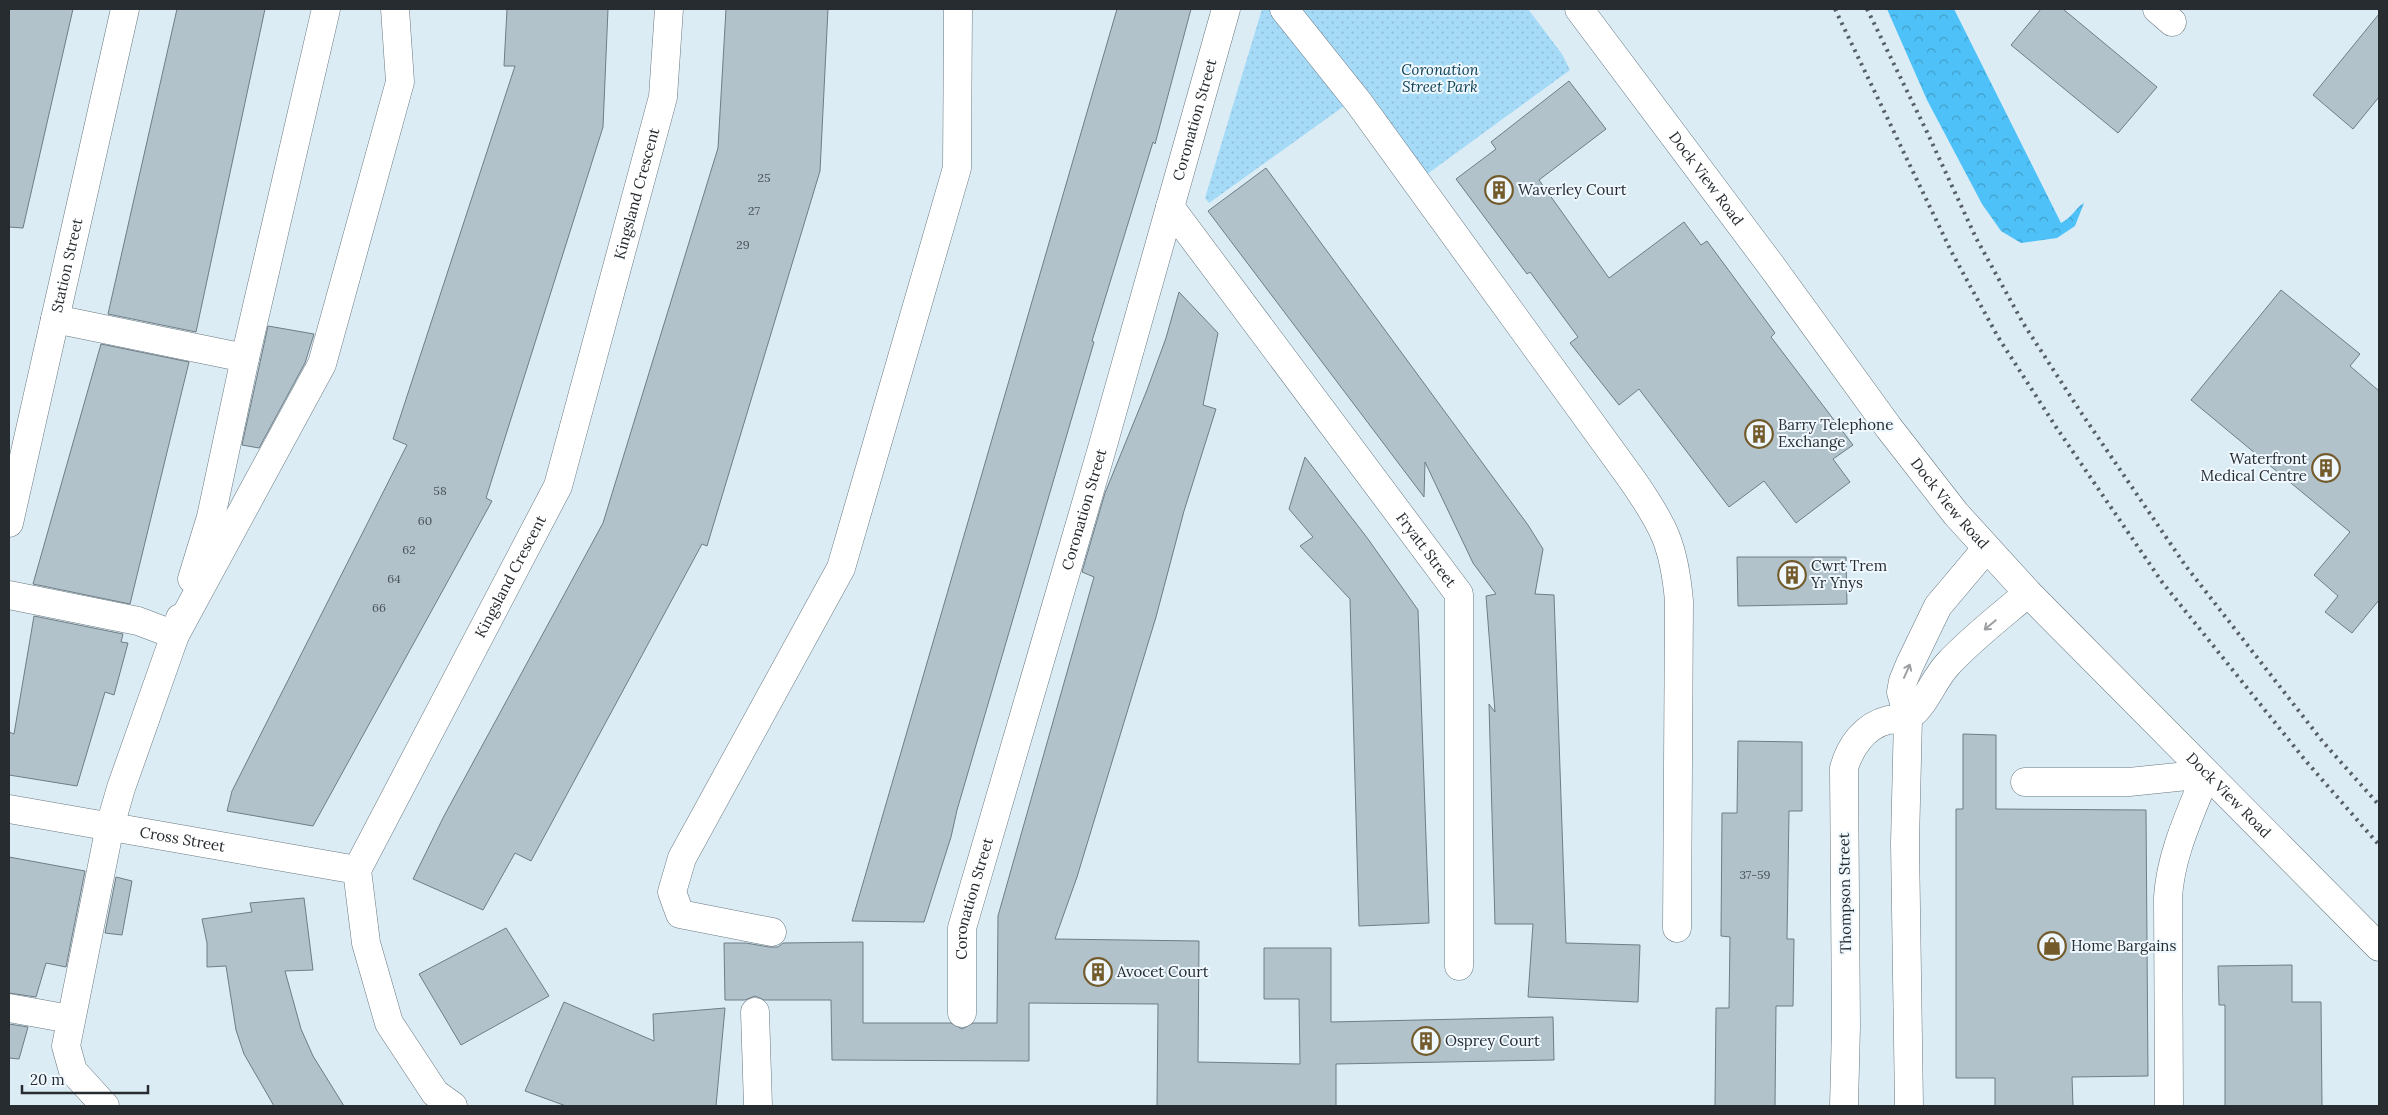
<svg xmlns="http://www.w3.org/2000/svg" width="2388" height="1115" font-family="Lora,serif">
  <defs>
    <pattern id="forest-crowns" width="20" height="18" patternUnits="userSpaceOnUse" patternTransform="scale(1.25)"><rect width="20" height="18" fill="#4ec2f8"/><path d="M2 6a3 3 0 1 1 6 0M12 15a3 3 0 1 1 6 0" fill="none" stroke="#419ec9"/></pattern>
    <pattern id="park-dots" width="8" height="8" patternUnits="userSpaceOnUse" patternTransform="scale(1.25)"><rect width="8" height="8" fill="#a6dbf8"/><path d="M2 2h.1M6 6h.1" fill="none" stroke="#8fbcd5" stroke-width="1.8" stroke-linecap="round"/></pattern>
  </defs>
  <rect width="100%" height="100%" fill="#dbecf5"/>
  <!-- forest -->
  <path fill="url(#forest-crowns)" d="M1887 9H1954L2061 223C2073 217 2075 208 2084 203L2075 226 2057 238 2021 243 2001 231 1982 204 1927 100Z"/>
  <!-- park -->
  <polygon fill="url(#park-dots)" points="1262,9 1528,9 1562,54 1570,70 1426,175 1347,104 1209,203 1205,198"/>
  <!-- building -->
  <g fill="#b2c2cb" stroke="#6e7d86">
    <polygon points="9,9 73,9 23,228 9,227"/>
    <polygon points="177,9 265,9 196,332 108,314"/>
    <polygon points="507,9 608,9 603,127 486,498 492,501 313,826 227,811 232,791 407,445 393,439 515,66 504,66"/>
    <polygon points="726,9 828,9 820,171 707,546 702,544 531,861 515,853 483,910 413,879 444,816 603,523 718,148"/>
    <polygon points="1117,9 1191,9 1155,144 1153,142 1092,341 1094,342 957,810 951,837 924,922 852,921"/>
    <polygon points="2041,9 2063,9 2157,87 2118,133 2011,45"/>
    <polygon points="2379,14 2379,97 2353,129 2313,95"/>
    <polygon points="1569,81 1606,129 1539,180 1609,278 1684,222 1701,245 1707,241 1775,333 1771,337 1853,445 1833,459 1850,482 1796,523 1764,481 1729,507 1639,389 1619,405 1570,343 1578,337 1530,272 1527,274 1456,179 1496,149 1491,142"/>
    <polygon points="1266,168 1528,525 1543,549 1535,594 1554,595 1566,943 1640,945 1638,1002 1528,997 1533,924 1495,924 1489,704 1495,712 1486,596 1496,594 1473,563 1425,462 1424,497 1208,211"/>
    <polygon points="2281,290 2360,354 2350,366 2379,391 2379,600 2352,633 2325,612 2338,596 2314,575 2350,532 2191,400"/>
    <polygon points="1179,292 1218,333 1203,405 1216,409 1184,511 1156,617 1077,877 1055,939 1199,941 1198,1062 1300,1064 1299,999 1264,999 1264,948 1331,948 1331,1022 1553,1017 1554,1060 1336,1064 1336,1106 1157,1106 1158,1004 1029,1003 1029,1061 832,1060 831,1000 764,1000 755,996 745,1000 725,1000 724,943 746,943 769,947 778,947 783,943 863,942 863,1023 951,1023 962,1029 973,1023 997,1023 998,916 1094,577 1082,572 1105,493 1147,390 1166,338"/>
    <polygon points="268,326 314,334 305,363 259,448 242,445"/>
    <polygon points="101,344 189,362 130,604 33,584"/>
    <polygon points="1305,457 1368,539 1418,610 1429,923 1359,926 1350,599 1300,546 1313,537 1289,509"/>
    <polygon points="1737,557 1846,557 1847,604 1738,606"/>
    <polygon points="34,616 123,634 121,642 128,643 114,695 105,692 77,786 9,775 9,732 14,734"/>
    <polygon points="1963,734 1996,735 1996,809 2146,810 2148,1076 2072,1077 2073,1106 1995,1106 1995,1078 1956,1078 1956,809 1963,809"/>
    <polygon points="1738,741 1802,742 1802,811 1789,811 1787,939 1794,939 1793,1006 1776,1006 1775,1106 1715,1106 1716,1008 1729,1008 1730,937 1721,936 1722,813 1737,813"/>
    <polygon points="9,857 85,871 66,967 46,963 36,997 9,993"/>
    <polygon points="116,877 132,881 122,935 105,933"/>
    <polygon points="304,898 313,970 285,971 301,1029 313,1056 344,1106 274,1106 244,1054 236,1030 226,966 207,967 207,943 202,919 252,912 250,903"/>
    <polygon points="506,928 549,996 461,1045 419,974"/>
    <polygon points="2292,965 2292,1002 2321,1002 2322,1106 2225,1106 2225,1005 2219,1005 2218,966"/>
    <polygon points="564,1002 654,1041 653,1014 725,1008 716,1106 566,1106 525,1091"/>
    <polygon points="9,1024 28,1027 19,1059 9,1058"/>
  </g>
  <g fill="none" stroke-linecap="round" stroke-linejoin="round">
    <defs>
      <g id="minor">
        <path d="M1284 9 1359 103 1633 481C1664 526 1674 545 1679 601L1677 928"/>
        <path id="s1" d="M1579 9 1770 264 1889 428 1956 514 2028 593 2379 947"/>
        <polyline points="2157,9 2172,22"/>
        <path id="s2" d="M1170 207 1459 594V966"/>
        <polyline points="55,319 245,358"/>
        <path id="s3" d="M9 523 125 9"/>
        <polyline points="192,579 211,517 245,358 326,9"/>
        <polyline points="9,595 138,621 175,635 180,618"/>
        <path d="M2025 782H2129L2206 774C2190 815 2171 853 2168 897L2169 1106"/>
        <path id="s4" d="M9 809 357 870"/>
        <polyline points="772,932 680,914 672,892 682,858 841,568 957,168 958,9"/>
        <polyline points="9,1008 70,1019"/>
        <polyline points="755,1012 758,1106"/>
        <path id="s5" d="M962 1013V928L1101 452 1226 9"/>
        <polyline points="105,1106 73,1071 66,1046 110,826 121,788 175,635 322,364 400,82 395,9"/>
        <path id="s6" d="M453 1106 435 1093 389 1023 366 943 357 870 558 486 663 97 669 9"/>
        <path d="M1844 1106 1846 1026 1844 768C1850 747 1864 726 1888 720 1895 719 1904 720 1910 716 1927 702 1933 680 1948 664 1972 638 2001 616 2028 593"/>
        <polyline points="1909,1106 1905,843 1908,717 1901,692 1903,681 1910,664 1938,606 1986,549"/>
      </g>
    </defs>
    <!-- minor casing -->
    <use href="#minor" stroke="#697880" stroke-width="29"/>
    <!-- minor -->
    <use href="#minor" stroke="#fff" stroke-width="28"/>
    <!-- rail -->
    <g stroke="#576065" stroke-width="4" stroke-dasharray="2.5 5" stroke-linecap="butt">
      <polyline points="1835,9 1951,251 1998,337 2056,427 2162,582 2305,760 2379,845"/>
      <polyline points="1867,9 1927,132 1976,238 2023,323 2080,411 2185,565 2323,742 2379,805"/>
    </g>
  </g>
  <!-- one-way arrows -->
  <defs><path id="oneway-shaft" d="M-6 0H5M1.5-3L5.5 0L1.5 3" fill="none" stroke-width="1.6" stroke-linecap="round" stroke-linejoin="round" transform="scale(1.25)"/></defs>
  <g stroke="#9da0a2">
    <use href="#oneway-shaft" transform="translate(1990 625) rotate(140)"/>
    <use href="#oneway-shaft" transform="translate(1907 671) rotate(-66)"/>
  </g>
  <!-- icons -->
  <defs>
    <symbol id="building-ring" viewBox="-11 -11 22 22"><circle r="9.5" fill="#eef8fe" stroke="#735b2c" stroke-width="1.5"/><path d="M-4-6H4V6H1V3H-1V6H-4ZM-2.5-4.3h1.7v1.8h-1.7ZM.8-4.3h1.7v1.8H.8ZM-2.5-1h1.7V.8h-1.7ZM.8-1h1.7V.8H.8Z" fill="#735b2c"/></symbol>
    <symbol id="shop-ring" viewBox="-11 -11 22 22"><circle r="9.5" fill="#eef8fe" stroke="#735b2c" stroke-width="1.5"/><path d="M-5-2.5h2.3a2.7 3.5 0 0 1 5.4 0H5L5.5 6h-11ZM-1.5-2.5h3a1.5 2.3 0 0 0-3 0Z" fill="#735b2c"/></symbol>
  </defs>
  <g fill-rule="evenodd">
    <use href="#building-ring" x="1483" y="174" width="32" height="32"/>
    <use href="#building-ring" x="1743" y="418" width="32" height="32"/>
    <use href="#building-ring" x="2310" y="452" width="32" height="32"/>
    <use href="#building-ring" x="1776" y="559" width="32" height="32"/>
    <use href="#shop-ring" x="2036" y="930" width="32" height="32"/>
    <use href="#building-ring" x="1082" y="956" width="32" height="32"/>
    <use href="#building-ring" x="1410" y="1025" width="32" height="32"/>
  </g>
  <g text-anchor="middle" stroke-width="4" stroke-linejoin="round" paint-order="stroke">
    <!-- number labels -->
    <g font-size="12" fill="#495257">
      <text x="764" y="182">25</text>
      <text x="754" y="215">27</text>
      <text x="743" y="249">29</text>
      <text x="440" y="495">58</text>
      <text x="425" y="525">60</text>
      <text x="409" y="554">62</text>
      <text x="394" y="583">64</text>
      <text x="379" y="612">66</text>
      <text x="1755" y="879">37-59</text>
    </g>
    <!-- park labels -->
    <g font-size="15" font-style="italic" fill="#104157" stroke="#eef8fe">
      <text x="1440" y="75">Coronation<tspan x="1440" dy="17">Street Park</tspan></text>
    </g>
    <!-- street labels -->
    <g font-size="15" fill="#262c30" stroke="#eef8fe">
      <text dy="5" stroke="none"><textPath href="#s5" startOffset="926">Coronation Street</textPath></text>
      <text dy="5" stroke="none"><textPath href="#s1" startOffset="212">Dock View Road</textPath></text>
      <text dy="5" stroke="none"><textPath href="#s6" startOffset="999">Kingsland Crescent</textPath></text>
      <text dy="5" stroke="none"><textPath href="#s3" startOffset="264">Station Street</textPath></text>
      <text dy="5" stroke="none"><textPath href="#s1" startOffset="618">Dock View Road</textPath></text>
      <text dy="5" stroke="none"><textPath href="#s5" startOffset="521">Coronation Street</textPath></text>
      <text dy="5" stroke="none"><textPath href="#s2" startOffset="428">Fryatt Street</textPath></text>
      <text dy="5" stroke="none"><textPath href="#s6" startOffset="594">Kingsland Crescent</textPath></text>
      <text dy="5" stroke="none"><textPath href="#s1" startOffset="1022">Dock View Road</textPath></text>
      <text dy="5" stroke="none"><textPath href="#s4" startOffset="176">Cross Street</textPath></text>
      <text transform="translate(1845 893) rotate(-91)" y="5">Thompson Street</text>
      <text dy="5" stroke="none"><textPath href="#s5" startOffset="116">Coronation Street</textPath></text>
    </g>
    <!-- poi labels -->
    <g font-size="15" fill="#262c30" stroke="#eef8fe" text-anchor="start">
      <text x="1518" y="195">Waverley Court</text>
      <text x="1778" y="430">Barry Telephone<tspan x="1778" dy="17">Exchange</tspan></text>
      <text x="2307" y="464" text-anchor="end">Waterfront<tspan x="2307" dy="17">Medical Centre</tspan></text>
      <text x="1811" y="571">Cwrt Trem<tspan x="1811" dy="17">Yr Ynys</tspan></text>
      <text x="2071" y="951">Home Bargains</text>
      <text x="1117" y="977">Avocet Court</text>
      <text x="1445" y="1046">Osprey Court</text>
    </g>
  </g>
  <!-- border -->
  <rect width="2388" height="1115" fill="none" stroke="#262c30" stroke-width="20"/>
  <!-- scale -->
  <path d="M22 1085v8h126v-8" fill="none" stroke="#262c30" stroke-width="2.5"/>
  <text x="30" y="1085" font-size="15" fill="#262c30" stroke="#eef8fe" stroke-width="4" paint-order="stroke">20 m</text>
</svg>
